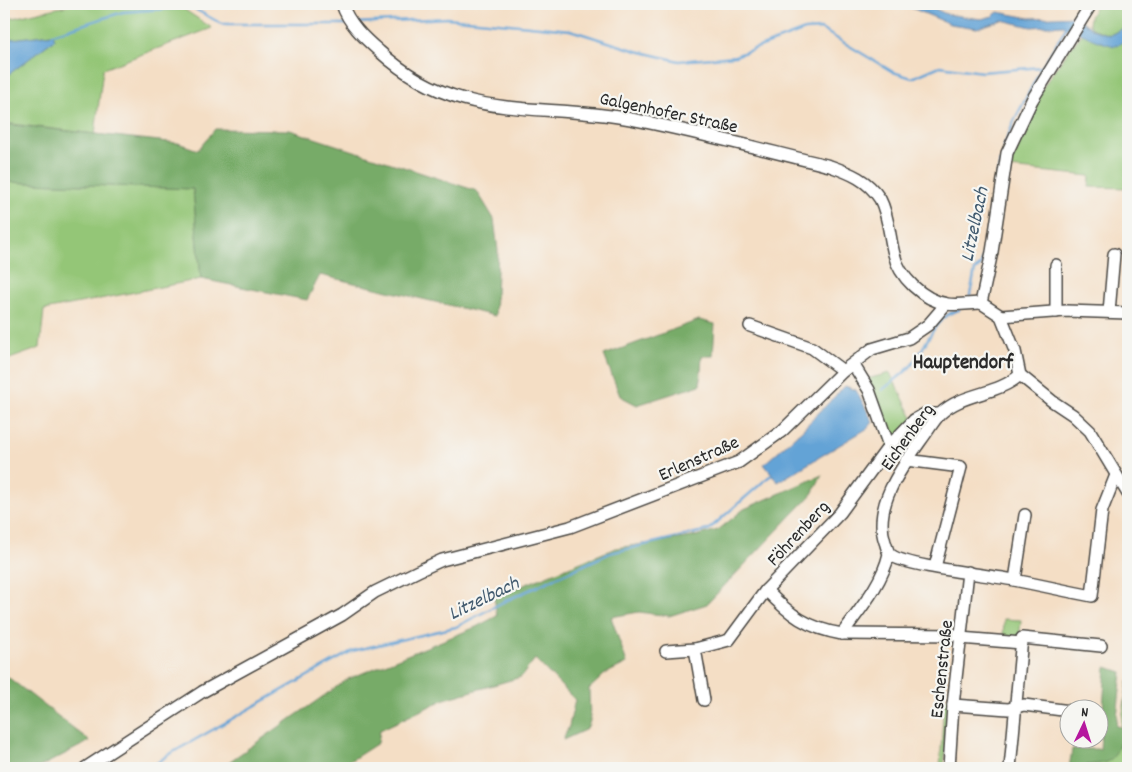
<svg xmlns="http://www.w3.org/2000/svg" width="1132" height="772" font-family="Dekko,sans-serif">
  <rect width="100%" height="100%" fill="#f6f6f2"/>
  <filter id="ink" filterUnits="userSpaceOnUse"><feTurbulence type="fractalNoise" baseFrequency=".02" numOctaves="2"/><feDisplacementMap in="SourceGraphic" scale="10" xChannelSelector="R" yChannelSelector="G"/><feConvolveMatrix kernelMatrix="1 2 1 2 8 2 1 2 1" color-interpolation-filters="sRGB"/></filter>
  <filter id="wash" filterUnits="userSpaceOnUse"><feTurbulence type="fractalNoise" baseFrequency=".0096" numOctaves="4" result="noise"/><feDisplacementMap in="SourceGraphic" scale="20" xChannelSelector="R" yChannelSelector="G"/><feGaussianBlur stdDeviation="1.12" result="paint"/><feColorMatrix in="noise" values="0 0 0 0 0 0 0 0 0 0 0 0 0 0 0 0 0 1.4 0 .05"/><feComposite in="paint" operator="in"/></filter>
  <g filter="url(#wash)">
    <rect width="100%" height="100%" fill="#f4dec5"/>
    <!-- green -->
    <g fill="#94c677" stroke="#607851">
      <polygon points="75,4 176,4 212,28 103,69 95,134 4,123 4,78 55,39 52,34 4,40 4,20"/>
      <polygon points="1097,4 1128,4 1128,26 1110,35 1092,28 1089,24 1090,17"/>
      <path d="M1083 33 1104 43 1128 33V188L1089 187 1090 176 1009 168C1018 118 1052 71 1083 33Z"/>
      <polygon points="4,182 193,189 201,279 44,310 40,348 4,361"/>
      <polygon points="890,373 914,420 889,446 867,379"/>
      <polygon points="1004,619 1021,620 1019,640 1003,639"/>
      <polygon points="1128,681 1128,726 1121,725"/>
      <polygon points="944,699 950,700 944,768 940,768"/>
      <polygon points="1119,743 1128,744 1128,768 1085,768 1086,765 1105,763"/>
    </g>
    <!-- forest -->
    <g fill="#77ab68" stroke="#516b4a">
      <polygon points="4,124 178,143 198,150 215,129 290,130 477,191 494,219 498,251 495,316 320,275 307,300 201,279 193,189 4,182"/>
      <polygon points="699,320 715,324 713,356 702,356 700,385 637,405 620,396 604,355"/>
      <polygon points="822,475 812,494 707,604 669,616 639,612 611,617 627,663 605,674 589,689 590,721 587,729 563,740 569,726 575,700 535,659 521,677 445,699 380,730 378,743 339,768 220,768 348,679 476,627 497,616 494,597 616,548 692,537 718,530 744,509"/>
      <path d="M1106 667 1122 672 1116 726 1128 728V744H1119C1113 764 1106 763 1086 765L1085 768H1069L1072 749H1100Z"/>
      <polygon points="4,674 90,741 38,768 4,768"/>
    </g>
    <!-- water -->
    <g fill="#64a3d6" stroke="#486780">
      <polygon points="902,4 925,4 946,14 981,19 993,16 998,12 1030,18 1076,16 1092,29 1110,35 1128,26 1128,33 1122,43 1114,46 1095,40 1063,25 1031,27 1002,20 977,28 950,24"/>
      <polygon points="53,34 55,39 4,78 4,40"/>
      <polygon points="845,386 856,390 873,422 868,428 778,482 764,464 801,431"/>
    </g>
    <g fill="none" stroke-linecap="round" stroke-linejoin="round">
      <!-- stream -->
      <g stroke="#64a3d6" stroke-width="2.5">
        <polyline points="356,23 447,18 570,30 637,51 679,61 735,56 805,30 821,29 893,72 912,78 940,66 982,72 1042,67 1069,23"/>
        <polyline points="53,34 123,12 191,7 222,24 348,24"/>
        <polyline points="1004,147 1014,121 1042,67"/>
        <polyline points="970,295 975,270 981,265 987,239 1000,162"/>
        <path d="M882 390C891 383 901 376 909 368 926 351 932 316 959 310"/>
        <polyline points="150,768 168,755 352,651 456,627 503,602 610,553 708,530 771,475"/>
      </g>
    </g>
  </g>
  <g filter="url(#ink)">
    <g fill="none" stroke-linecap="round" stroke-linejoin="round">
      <defs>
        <g id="minor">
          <path d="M342 4C348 23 364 38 379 51 460 125 534 101 631 119 698 132 764 150 830 166 850 173 868 180 880 199 889 216 889 236 894 254 899 277 923 300 947 304 957 306 971 303 981 303"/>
          <polyline points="981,303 992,252 1007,153 1032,100 1091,4"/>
          <polyline points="981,303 1001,316 1015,351 1020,375 1052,401 1073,415 1090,431 1128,494"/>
          <polyline points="1056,312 1056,265"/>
          <polyline points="1109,312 1114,254"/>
          <polyline points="1001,316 1066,311 1128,313"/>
          <polyline points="750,326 812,348 843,371"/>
          <polyline points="853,364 869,390 889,446"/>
          <path d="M1020 375C996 396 963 392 940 414 934 420 929 429 924 436 904 464 872 505 885 542 887 547 887 552 891 555 907 567 990 575 1014 580 1040 585 1066 591 1092 596L1102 510 1116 475"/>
          <polyline points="906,460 961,467 935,567"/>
          <polyline points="1015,580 1025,515"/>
          <path d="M766 590C790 615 807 628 842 634 860 609 882 584 889 554"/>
          <polyline points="842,634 960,635"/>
          <polyline points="960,638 1022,643"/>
          <polyline points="695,649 704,700"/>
          <polyline points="666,651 695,649 729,640 766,590 840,513 889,446 914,420 925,414 939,414"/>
          <polyline points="953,705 1008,709 1024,705 1070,711"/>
          <polyline points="85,768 202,692 342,615 375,592 418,571 442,560 570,527 739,462 782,431 843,371 872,349 909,338 928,325 946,304"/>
          <polyline points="949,768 953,705 968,572"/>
          <polyline points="1010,768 1022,638 1101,646"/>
        </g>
      </defs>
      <!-- minor casing -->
      <use href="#minor" stroke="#494642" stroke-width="14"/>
      <!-- minor -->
      <use href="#minor" stroke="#fff" stroke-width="11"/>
    </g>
  </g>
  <g text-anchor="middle" stroke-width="4.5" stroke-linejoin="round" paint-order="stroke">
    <!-- street labels -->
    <g font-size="19" fill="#2b2b2b" stroke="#f6f6f2">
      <text transform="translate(669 111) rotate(12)" y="7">Galgenhofer Straße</text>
      <text transform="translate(906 436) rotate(-54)" y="7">Eichenberg</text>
      <text transform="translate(698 457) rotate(-24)" y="7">Erlenstraße</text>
      <text transform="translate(797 532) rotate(-47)" y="7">Föhrenberg</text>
      <text transform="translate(940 669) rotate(-84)" y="7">Eschenstraße</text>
    </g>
    <!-- water labels -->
    <g font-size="20" font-style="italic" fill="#425b6f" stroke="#f6f6f2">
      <text transform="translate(973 224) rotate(-78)" y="7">Litzelbach</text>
      <text transform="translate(483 597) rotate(-26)" y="7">Litzelbach</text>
    </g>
    <!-- quarter labels -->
    <g font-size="21" font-weight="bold" fill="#2b2b2b" stroke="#f6f6f2">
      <text x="963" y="368">Hauptendorf</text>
    </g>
  </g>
  <!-- margin -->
  <rect width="1132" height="772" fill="none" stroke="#f6f6f2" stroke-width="20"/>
  <!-- north arrow -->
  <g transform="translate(1084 724) rotate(4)"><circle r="24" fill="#f6f6f2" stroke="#a5a5a2"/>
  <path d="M0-4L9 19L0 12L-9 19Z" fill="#b5179e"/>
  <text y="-8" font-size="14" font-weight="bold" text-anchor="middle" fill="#2b2b2b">N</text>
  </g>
</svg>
